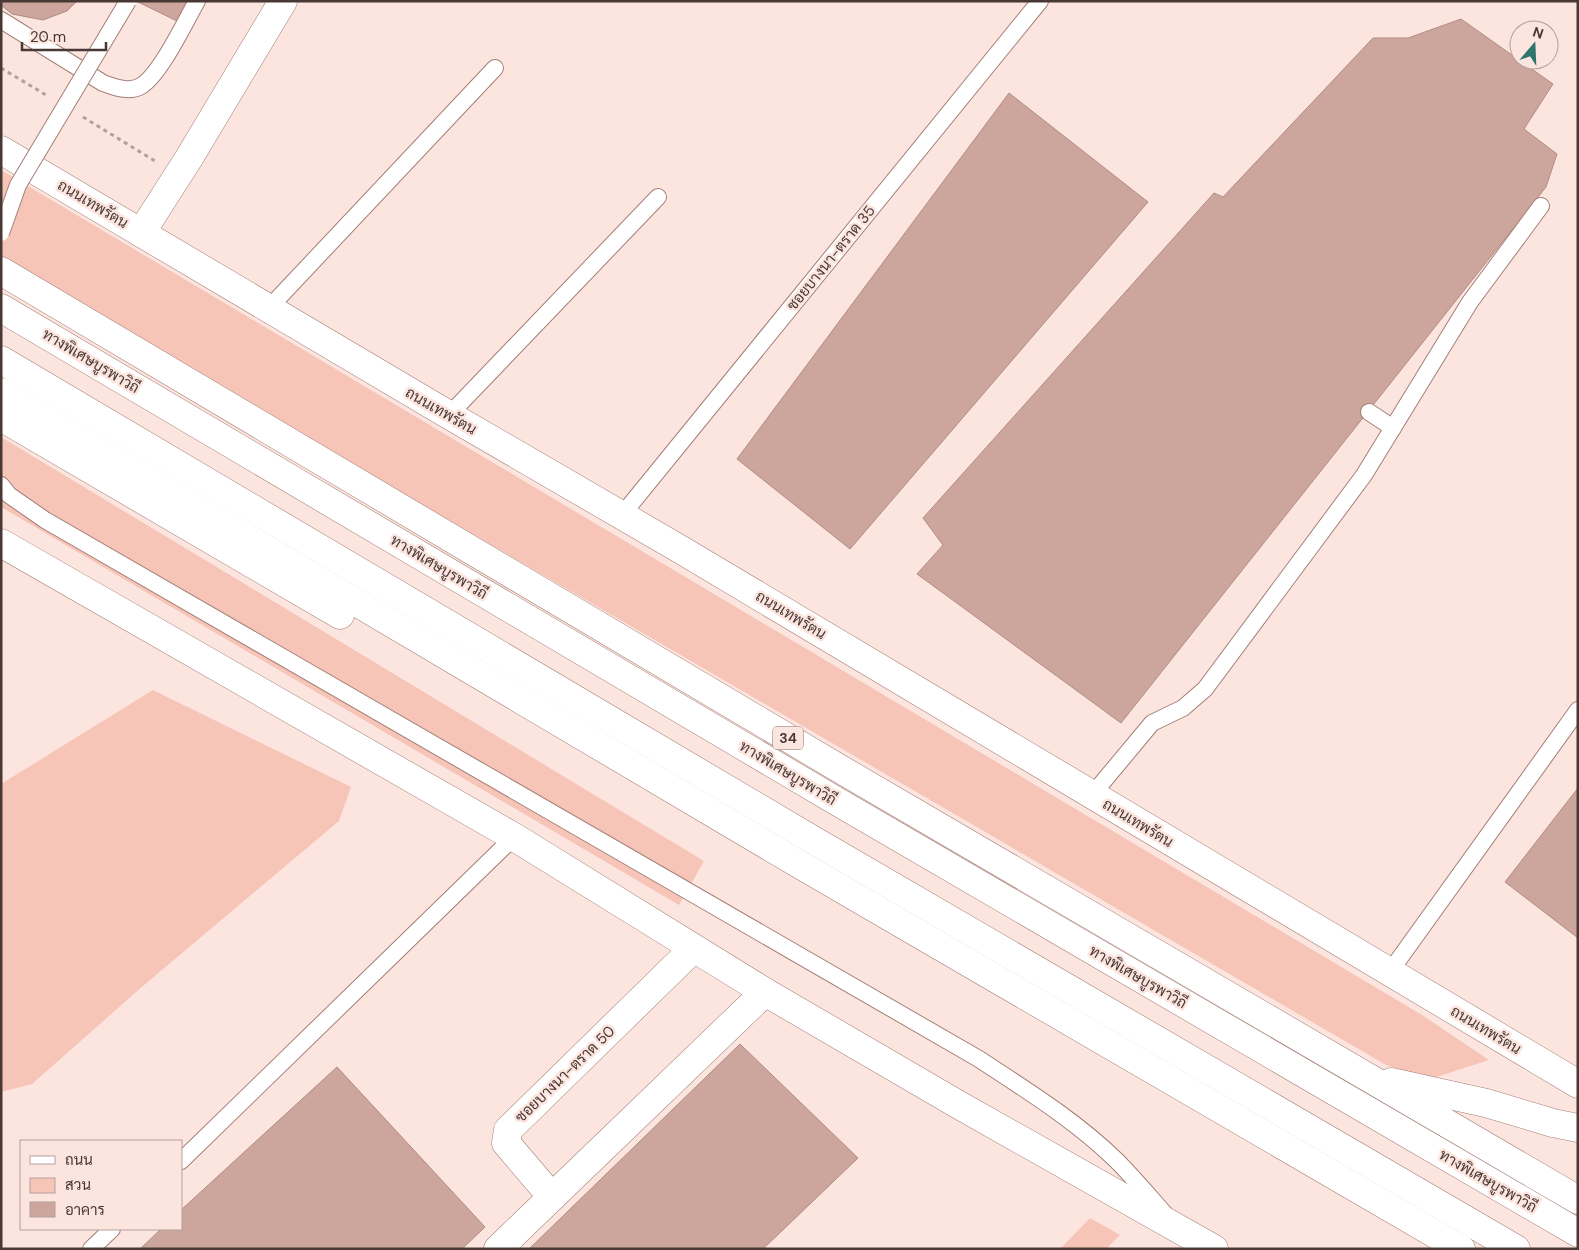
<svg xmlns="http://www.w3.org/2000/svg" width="1579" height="1250" font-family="'DM Sans',Sarabun,sans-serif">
  <rect width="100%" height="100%" fill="#fde5df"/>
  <!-- green -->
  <g fill="#f7c4b8">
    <polygon points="1,170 1422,1015 1489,1060 1430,1079 1386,1065 1,260"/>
    <polygon points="1,437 704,861 679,905 1,507"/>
    <polygon points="153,690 351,787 339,821 143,986 32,1084 1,1092 1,784"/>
    <polygon points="1090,1218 1120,1235 1106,1249 1060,1249"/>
  </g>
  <!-- building -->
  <g fill="#cca69d" stroke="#b08c83">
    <polygon points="1,1 77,1 67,11 43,20 12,14 1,5"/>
    <polygon points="136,1 188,1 177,21"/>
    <polygon points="1461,19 1553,84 1524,129 1557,154 1546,187 1121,723 917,574 943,545 923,518 1214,193 1223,197 1373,38 1408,38"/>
    <polygon points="1009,93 1148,202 850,549 737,459"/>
    <polygon points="1578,788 1578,938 1505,882"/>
    <polygon points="740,1044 858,1158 763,1249 529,1249"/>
    <polygon points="337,1067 485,1227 462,1249 140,1249 161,1229 181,1229 181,1210"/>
  </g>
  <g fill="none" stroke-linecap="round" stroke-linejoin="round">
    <defs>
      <g id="lane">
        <path d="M1 20 103 83C115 87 129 93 141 86 160 75 185 22 197 1"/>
        <polyline points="268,309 495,68"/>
        <polyline points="1369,412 1393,428"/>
        <polyline points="449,415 658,197"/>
        <path d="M1 485 9 495 45 520 979 1059C1026 1090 1075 1120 1116 1160 1133 1177 1149 1196 1165 1214"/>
        <polyline points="622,515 1040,1"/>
        <polyline points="1092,795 1152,723 1183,708 1205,689 1364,475 1470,302 1541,206"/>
        <polyline points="1389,973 1578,710"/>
        <polyline points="181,1161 514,837"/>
        <polyline points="91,1249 112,1229"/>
      </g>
      <g id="street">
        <polyline points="552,1197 765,992"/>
        <polyline points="498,1249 552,1197 506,1143 508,1130 693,949"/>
      </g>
      <g id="secondary">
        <polyline points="1,150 449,415 678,548 1578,1084"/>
        <polyline points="1,543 514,837 765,992 959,1105 1214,1249"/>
      </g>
      <polyline id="primary" points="141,233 189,158 283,1"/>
      <g id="highway">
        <polyline points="1,271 847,773 1578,1200"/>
        <polyline points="1,308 838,802 1578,1233"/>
        <polyline points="1,360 813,840 1516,1249"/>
        <polyline points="1,392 799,864 1461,1249"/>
        <polyline points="1,417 340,615"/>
        <polyline points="1391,1082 1486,1103 1553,1123 1578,1128"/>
      </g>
    </defs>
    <!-- lane casing -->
    <use href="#lane" stroke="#a37f76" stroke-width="18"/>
    <!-- street casing -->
    <use href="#street" stroke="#a37f76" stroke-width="29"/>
    <!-- secondary casing -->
    <use href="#secondary" stroke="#a37f76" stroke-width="29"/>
    <!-- primary casing -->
    <use href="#primary" stroke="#a37f76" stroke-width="29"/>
    <!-- highway casing -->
    <use href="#highway" stroke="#a37f76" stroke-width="29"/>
    <!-- path -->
    <g stroke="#b49f9a" stroke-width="3" stroke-dasharray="4 4" stroke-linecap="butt">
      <polyline points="1,68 46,95"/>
      <polyline points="83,117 155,161"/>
    </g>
    <!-- lane -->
    <use href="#lane" stroke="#fff" stroke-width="16"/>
    <!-- street -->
    <use href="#street" stroke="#fff" stroke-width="28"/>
    <!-- secondary -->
    <use href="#secondary" stroke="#fff" stroke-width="28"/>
    <!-- primary -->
    <use href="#primary" stroke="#fff" stroke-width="28"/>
    <!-- highway -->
    <use href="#highway" stroke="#fff" stroke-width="28"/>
    <defs>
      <polyline id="lane-bridge" points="1,233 18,185 128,1"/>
    </defs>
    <!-- lane-bridge casing -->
    <use href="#lane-bridge" stroke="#a37f76" stroke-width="18" stroke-linecap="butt"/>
    <!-- lane-bridge -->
    <use href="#lane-bridge" stroke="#fff" stroke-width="16"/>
  </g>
  <g text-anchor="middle" stroke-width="5" stroke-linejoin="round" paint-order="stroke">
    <!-- shield labels -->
    <rect fill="#fde5df" stroke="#7e6d68" stroke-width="1" x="773" y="726.5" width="30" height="23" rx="4"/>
    <g font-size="14" font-weight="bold" fill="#483935">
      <text x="788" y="743">34</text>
    </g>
    <!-- street labels -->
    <g font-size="15" fill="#483935" stroke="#fde5df">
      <text transform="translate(93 204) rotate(31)" y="5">ถนนเทพรัตน</text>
      <text transform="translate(831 258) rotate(-51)" y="5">ซอยบางนา-ตราด 35</text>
      <text transform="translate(91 361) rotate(31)" y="5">ทางพิเศษบูรพาวิถี</text>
      <text transform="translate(441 411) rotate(30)" y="5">ถนนเทพรัตน</text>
      <text transform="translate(439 567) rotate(31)" y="5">ทางพิเศษบูรพาวิถี</text>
      <text transform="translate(791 615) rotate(31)" y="5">ถนนเทพรัตน</text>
      <text transform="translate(788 773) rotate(31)" y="5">ทางพิเศษบูรพาวิถี</text>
      <text transform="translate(1138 823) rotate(31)" y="5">ถนนเทพรัตน</text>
      <text transform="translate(1138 977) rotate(30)" y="5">ทางพิเศษบูรพาวิถี</text>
      <text transform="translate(1486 1030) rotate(31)" y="5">ถนนเทพรัตน</text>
      <text transform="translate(565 1074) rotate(-44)" y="5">ซอยบางนา-ตราด 50</text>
      <text transform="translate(1488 1181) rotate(30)" y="5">ทางพิเศษบูรพาวิถี</text>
    </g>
  </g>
  <!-- border -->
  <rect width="1579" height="1250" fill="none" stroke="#483935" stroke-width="5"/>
  <!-- legend -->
  <rect x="20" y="1140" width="162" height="90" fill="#fde5df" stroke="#b5a09b"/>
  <rect x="30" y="1156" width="25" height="8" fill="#ffffff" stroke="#b5a09b"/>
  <text x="65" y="1165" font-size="15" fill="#483935">ถนน</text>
  <rect x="30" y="1178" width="25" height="15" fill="#f7c4b8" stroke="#b5a09b"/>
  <text x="65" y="1190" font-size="15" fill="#483935">สวน</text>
  <rect x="30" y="1202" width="25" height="15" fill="#cca69d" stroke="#b5a09b"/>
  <text x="65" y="1215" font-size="15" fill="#483935">อาคาร</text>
  <!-- north arrow -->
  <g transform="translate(1534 45) rotate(19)"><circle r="24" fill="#fde5df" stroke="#b5a09b"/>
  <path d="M0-4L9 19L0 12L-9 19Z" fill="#2e756c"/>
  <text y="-8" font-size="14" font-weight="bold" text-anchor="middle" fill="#483935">N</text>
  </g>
  <!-- scale -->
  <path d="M22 42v8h84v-8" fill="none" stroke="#483935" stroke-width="2.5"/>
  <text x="30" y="42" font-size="15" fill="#483935" stroke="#fde5df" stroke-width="4" paint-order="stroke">20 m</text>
</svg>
